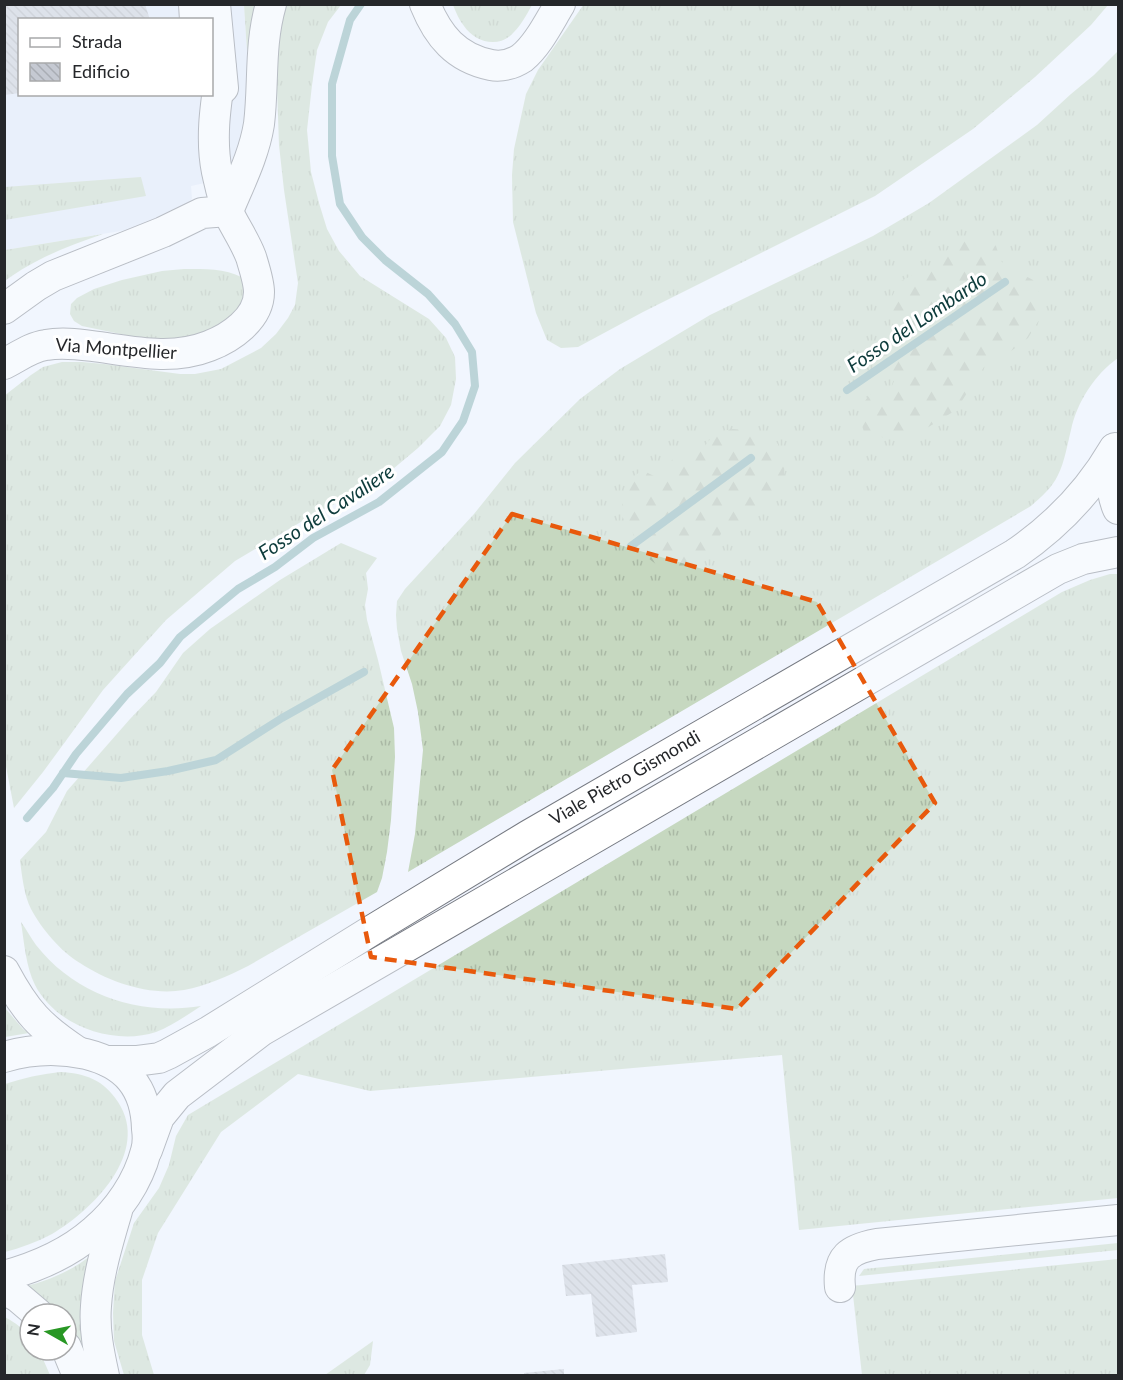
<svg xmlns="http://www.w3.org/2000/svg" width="1123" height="1380" font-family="Lato,sans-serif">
  <defs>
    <pattern id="grass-tufts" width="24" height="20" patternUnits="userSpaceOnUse" patternTransform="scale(1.5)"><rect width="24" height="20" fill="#c6d8c0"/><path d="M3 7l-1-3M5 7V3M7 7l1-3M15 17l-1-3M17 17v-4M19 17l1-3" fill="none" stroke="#aab9a5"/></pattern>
    <pattern id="forest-firs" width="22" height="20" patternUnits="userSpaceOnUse" patternTransform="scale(1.5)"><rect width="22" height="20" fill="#c6d8c0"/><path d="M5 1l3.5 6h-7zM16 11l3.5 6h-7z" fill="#aab9a5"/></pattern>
    <pattern id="building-back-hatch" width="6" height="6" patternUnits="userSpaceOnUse" patternTransform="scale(1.5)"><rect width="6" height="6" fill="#c5c9d2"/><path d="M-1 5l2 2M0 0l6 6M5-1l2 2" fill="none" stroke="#a9adb4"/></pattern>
  </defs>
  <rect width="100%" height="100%" fill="#f1f5fe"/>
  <!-- built -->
  <path fill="#e1e8f9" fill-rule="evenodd" d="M5 5H244L247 51 250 173 191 186 192 199 184 208 151 226 5 250ZM20 20H212V94H20Z"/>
  <!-- grass -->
  <g fill="url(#grass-tufts)">
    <polygon points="584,4 1108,4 1108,5 1091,25 1035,77 973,129 875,196 643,312 578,347 561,348 547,340 536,313 513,222 512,175 514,149 526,94 538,70"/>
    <polygon points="244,5 260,5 247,51"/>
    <polygon points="282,5 341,5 328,22 317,50 312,85 307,130 311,172 319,203 327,229 339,251 360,276 429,319 446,338 455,357 456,379 451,405 440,426 418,448 387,474 349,497 316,513 235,561 166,620 103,690 43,772 14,808 4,756 4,396 31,375 43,367 62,362 82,362 104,364 180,374 195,374 221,369 261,348 276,334 288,318 295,305 298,283 284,190 279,145 276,59"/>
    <path d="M453 5H532C526 16 520 27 510 36 495 48 474 41 464 26 459 20 456 12 453 5Z"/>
    <path d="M1118 51V358C1095 374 1077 402 1071 430 1067 445 1065 461 1058 475 1052 488 1041 497 1031 506L408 872 415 834 423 750 418 712 412 684 401 651 397 629 396 615 397 601 405 589 474 514 515 463 580 399 620 369 710 315 873 236 929 203 1037 125 1071 94 1094 75Z"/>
    <polygon points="141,177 146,196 5,220 5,187"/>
    <path d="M103 234C66 247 36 258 5 281V250Z"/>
    <path d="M184 269C205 269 230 268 248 281L243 306 209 333 170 341 135 337 82 326 74 321 70 314 71 304 77 298 94 289 122 280 162 271Z"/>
    <path d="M341 543 377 558 366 573 368 589 365 605 367 620 378 660 394 728 395 757 391 820 387 852 382 878 377 892 248 966C228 976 206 986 184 990 149 996 109 982 80 963 61 952 41 928 31 909 24 895 22 876 20 860L46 832 67 791 130 719 156 692 183 653 210 629 280 580Z"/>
    <polygon points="1110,574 1118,574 1118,1198 799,1230 782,1055 370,1091 298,1074 221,1132 158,1233 142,1280 142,1335 154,1375 124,1375 114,1341 113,1313 115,1281 134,1223 159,1188 169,1165 176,1136 188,1115 1062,592 1090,580"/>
    <path d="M21 922C26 929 31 938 36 945 75 995 139 1016 201 1006 187 1015 172 1026 156 1032 114 1046 56 1026 35 985 26 967 24 942 21 922Z"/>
    <polygon points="5,1008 23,1029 29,1033 5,1037"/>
    <path d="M60 1072C85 1073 104 1080 118 1102 151 1152 93 1210 52 1234 37 1242 20 1248 5 1252V1084C23 1078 41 1074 60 1072Z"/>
    <polygon points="1118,1243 1118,1250 859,1276 864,1269"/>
    <path d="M95 1252 89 1358C76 1343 66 1335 66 1314H56L49 1306 18 1288C46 1282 73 1271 95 1252Z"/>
    <polygon points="1118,1259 1118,1375 862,1375 852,1286"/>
    <path d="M5 1317C13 1322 28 1330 30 1340 31 1343 30 1347 30 1350H39L50 1375H5Z"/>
    <polygon points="373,1341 370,1365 364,1375 325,1375"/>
  </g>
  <!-- forest -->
  <g fill="url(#forest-firs)">
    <path d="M986 236 996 246 1000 258 1006 271 1020 273 1033 280 1042 298 1039 320 1028 338 1010 352 984 367 956 410 927 428 885 438 864 432C858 413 858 407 872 393L882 396 889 393 894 381C882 365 881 356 881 336L893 325 888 314 891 299 899 282 911 276 925 274C940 253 959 237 986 236Z"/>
    <path d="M733 429C740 430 749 430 757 432 790 439 786 470 781 496L763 504C754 525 748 521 726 522L714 550 704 562 689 569 674 571 657 565 639 551 634 535 623 518 622 501 631 479 642 470 654 476 664 478C672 456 677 446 702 451 712 435 715 432 733 429Z"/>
  </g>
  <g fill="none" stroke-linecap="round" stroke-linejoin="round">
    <!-- stream -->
    <g stroke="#7dacac" stroke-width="8">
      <polyline points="847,390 1005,282"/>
      <polyline points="631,546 751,458"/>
      <polyline points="63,773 121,778 168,771 216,760 282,718 364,672"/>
      <polyline points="27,818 53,788 76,754 127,694 160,663 180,637 238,589 275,567 313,538 379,502 442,452 463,421 475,386 472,352 455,324 428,294 385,260 362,237 340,204 332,156 332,84 350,20 361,4"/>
    </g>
  </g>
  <!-- building -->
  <g fill="url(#building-back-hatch)">
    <polygon points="4,4 145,4 150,20 20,20 20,93 4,95"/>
    <polygon points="665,1254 668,1282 632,1285 637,1332 596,1337 591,1294 566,1296 562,1265"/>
    <polygon points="564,1369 564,1376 524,1376 524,1373"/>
  </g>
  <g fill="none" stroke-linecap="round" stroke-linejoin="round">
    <defs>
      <g id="minor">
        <polyline points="194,4 195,20"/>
        <polyline points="215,4 223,88"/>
        <path d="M425 4C438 36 456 58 491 65 501 67 513 64 522 58 538 45 549 22 560 4"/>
        <path d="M228 211C240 182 254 155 259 124 264 83 259 46 271 4"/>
        <polyline points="4,309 36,286 53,276 163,232 202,213 228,211"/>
        <path d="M4 364C18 357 31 347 46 345 61 342 77 344 92 346 131 351 171 361 209 346 230 338 259 319 259 292 259 282 254 267 251 257 245 241 235 227 228 212 223 200 220 185 217 172 210 137 216 103 221 68"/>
        <path d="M1115 448C1111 468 1110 491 1118 509"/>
        <path d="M4 971C26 1012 40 1027 78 1052"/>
        <path d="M4 1057C31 1049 60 1048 86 1054 126 1064 146 1087 147 1129 148 1136 148 1144 146 1151 138 1182 118 1211 94 1231 69 1253 37 1267 4 1276"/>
        <path d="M107 1061H136L159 1058 168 1054 208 1032 374 929 529 835 1015 554C1056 526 1089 492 1114 449"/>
        <polyline points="147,1150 159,1117 177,1095 261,1031 1058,569 1083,559 1118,552"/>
        <path d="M840 1287C837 1257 850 1249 877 1244L1118 1220"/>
        <polyline points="4,1289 18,1297 38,1314"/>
        <polyline points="66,1347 78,1376"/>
        <path d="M104 1376C99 1353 94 1330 96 1306 98 1274 108 1242 117 1211"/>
      </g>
    </defs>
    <!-- minor casing -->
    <use href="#minor" stroke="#767a82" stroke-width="32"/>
    <!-- minor -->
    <use href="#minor" stroke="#fff" stroke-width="30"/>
  </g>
  <!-- marked area -->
  <path d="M0 0H1123V1380H0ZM512 514 817 602 935 803 737 1009 371 957 332 770Z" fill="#f1f5fe" fill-opacity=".55" fill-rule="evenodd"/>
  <path fill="none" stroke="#e8590c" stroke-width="4.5" stroke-dasharray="12 8" stroke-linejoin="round" d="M512 514 817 602 935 803 737 1009 371 957 332 770Z"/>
  <g text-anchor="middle" stroke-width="6" stroke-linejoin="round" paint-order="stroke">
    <!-- street labels -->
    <g font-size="18" fill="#25272a" stroke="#fff">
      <text transform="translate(116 349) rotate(4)" y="6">Via Montpellier</text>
      <text transform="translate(625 778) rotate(-30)" y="6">Viale Pietro Gismondi</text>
    </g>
    <!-- water labels -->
    <g font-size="20" font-style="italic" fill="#0d3b3b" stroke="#fff">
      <text transform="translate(917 322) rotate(-34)" y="7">Fosso del Lombardo</text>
      <text transform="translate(326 512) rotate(-33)" y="7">Fosso del Cavaliere</text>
    </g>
  </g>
  <!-- border -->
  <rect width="1123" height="1380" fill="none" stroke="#25272a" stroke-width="12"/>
  <!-- legend -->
  <rect x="18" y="18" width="195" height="78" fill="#ffffff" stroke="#a8a9aa" stroke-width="1.5"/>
  <rect x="30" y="38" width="30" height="9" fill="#ffffff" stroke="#a8a9aa" stroke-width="1.5"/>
  <text x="72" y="48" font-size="18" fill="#25272a">Strada</text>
  <rect x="30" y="63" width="30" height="18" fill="url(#building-back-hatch)" stroke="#a8a9aa" stroke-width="1.5"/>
  <text x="72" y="78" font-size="18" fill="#25272a">Edificio</text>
  <!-- north arrow -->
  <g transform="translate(48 1332) rotate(279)"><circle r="28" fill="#ffffff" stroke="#a8a9aa" stroke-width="1.5"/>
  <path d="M0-4.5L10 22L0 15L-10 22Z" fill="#289724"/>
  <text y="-9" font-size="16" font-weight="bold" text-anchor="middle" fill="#25272a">N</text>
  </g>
</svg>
